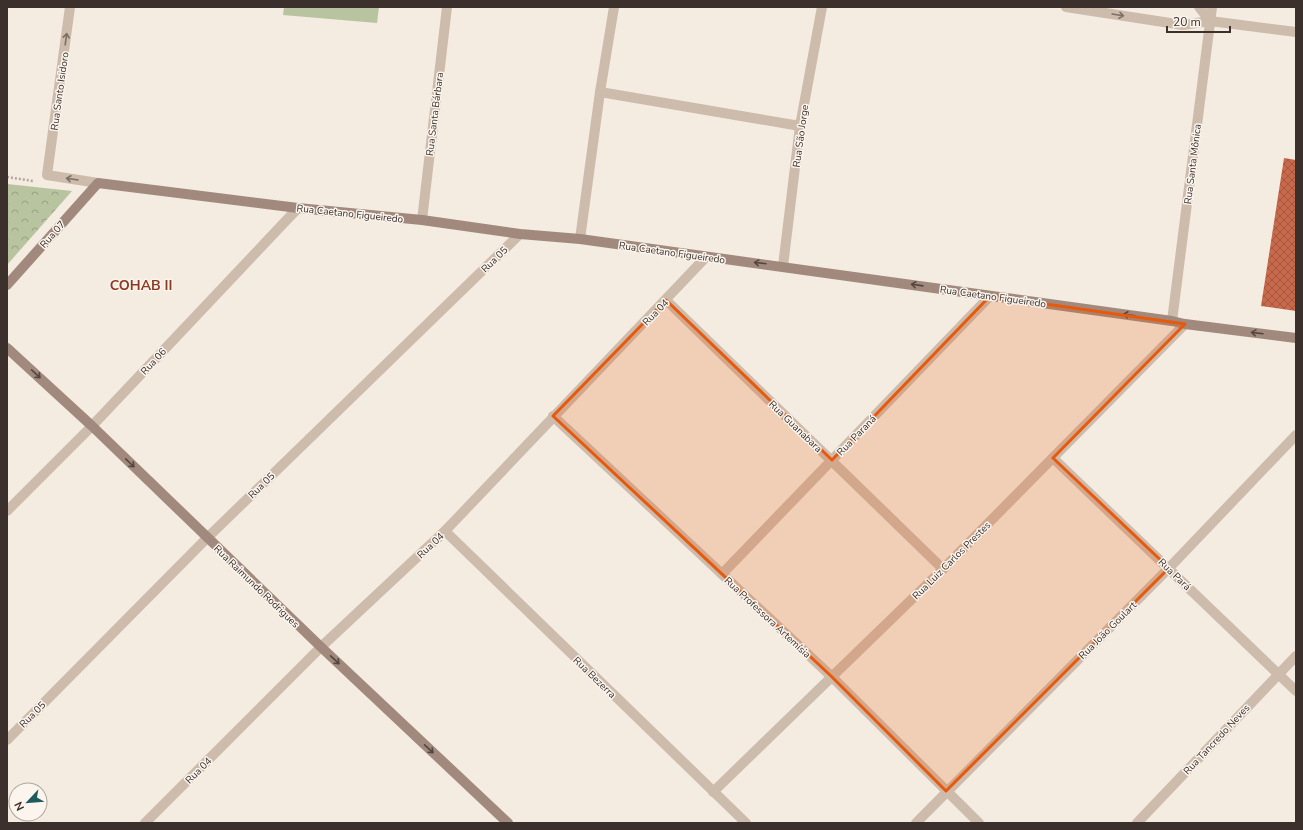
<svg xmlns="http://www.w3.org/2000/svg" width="1303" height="830" font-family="'Nunito Sans',sans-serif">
  <defs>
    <pattern id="forest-crowns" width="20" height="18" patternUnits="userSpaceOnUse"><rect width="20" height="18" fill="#b8c4a0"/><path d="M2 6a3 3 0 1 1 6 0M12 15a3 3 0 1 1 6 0" fill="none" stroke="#97a083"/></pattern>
    <pattern id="building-cross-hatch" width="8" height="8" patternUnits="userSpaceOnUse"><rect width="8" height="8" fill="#c8694b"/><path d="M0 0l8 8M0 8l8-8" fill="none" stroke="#a4573f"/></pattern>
  </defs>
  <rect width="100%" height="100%" fill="#f4ebe1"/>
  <!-- grass -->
  <polygon fill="#b8c4a0" points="284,7 379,7 377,23 283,15"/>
  <!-- forest -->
  <polygon fill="url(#forest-crowns)" points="7,184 72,191 7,265"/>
  <!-- building -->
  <polygon fill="url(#building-cross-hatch)" points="1284,158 1296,160 1296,311 1261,306"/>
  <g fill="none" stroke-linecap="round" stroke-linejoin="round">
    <!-- path -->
    <polyline stroke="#b9a596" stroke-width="2.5" stroke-dasharray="2 2" stroke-linecap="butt" points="7,177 33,181"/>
    <!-- minor -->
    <g stroke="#cdbbac" stroke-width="10">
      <polyline points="1066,7 1183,25 1210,21 1296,32"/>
      <polyline points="1199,7 1210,21"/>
      <polyline points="600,92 800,126"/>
      <polyline points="422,220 447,7"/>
      <polyline points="580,239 600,92 614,7"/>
      <polyline points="666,300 943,569"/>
      <polyline points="1172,321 1212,7"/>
      <polyline points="553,416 831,676 979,823"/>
      <polyline points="1053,458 1296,691"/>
      <polyline points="7,511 92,426 298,208"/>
      <polyline points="445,531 746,823"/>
      <polyline points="722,574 990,296"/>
      <polyline points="7,740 207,538 520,234"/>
      <polyline points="713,792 943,569 1185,324"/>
      <polyline points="145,823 321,647 445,531 706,257"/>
      <polyline points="916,823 1169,568 1296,435"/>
      <polyline points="1137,823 1296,656"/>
    </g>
    <!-- tertiary -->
    <g stroke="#cdbbac" stroke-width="10">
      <polyline points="70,7 47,175 98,183"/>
      <polyline points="783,266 800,126 822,7"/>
    </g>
    <!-- secondary -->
    <g stroke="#a18a7d" stroke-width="10">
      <polyline points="7,285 98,183 298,208 422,220 520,234 580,239 1172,321 1185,324 1296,338"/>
      <polyline points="7,348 92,426 321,647 508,823"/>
    </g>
  </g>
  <!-- one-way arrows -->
  <defs><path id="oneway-shaft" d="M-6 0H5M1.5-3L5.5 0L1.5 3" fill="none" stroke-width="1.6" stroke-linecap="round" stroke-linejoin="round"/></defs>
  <g stroke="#7d6f65">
    <use href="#oneway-shaft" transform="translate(1118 15) rotate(9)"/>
    <use href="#oneway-shaft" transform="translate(66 39) rotate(-82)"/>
    <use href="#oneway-shaft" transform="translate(72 179) rotate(-171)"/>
  </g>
  <g stroke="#544640">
    <use href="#oneway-shaft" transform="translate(760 263) rotate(-173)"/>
    <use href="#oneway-shaft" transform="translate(917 285) rotate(-172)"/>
    <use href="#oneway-shaft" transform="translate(1129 315) rotate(-172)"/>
    <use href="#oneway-shaft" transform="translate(1257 333) rotate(-173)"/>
    <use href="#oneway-shaft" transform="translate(36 374) rotate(43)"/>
    <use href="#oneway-shaft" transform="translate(130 463) rotate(44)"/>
    <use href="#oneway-shaft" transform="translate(335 660) rotate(43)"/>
    <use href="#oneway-shaft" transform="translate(429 749) rotate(43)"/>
  </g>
  <!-- marked area -->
  <path fill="#e8590c" fill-opacity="0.2" stroke="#e8590c" stroke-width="3" stroke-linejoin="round" d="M990 296 1185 324 1053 458 1169 568 946 791 831 676 553 416 666 300 832 460Z"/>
  <g text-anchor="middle" stroke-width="3" stroke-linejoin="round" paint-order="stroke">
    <!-- street labels -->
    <g font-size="10" fill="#3b302b" stroke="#fbf5ee">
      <text transform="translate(59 91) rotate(-82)" y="4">Rua Santo Isidoro</text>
      <text transform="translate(434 114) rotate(-83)" y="4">Rua Santa Bárbara</text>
      <text transform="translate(800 136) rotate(-82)" y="4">Rua São Jorge</text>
      <text transform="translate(1192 164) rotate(-83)" y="4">Rua Santa Mônica</text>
      <text transform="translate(350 213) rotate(6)" y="4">Rua Caetano Figueiredo</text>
      <text transform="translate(52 234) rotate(-49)" y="4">Rua 07</text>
      <text transform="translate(672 252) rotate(8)" y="4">Rua Caetano Figueiredo</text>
      <text transform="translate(494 259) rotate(-44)" y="4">Rua 05</text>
      <text transform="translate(993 296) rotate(8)" y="4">Rua Caetano Figueiredo</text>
      <text transform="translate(655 312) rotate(-46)" y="4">Rua 04</text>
      <text transform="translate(153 361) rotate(-47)" y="4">Rua 06</text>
      <text transform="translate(796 426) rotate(44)" y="4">Rua Guanabara</text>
      <text transform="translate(856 435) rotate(-46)" y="4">Rua Paraná</text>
      <text transform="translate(261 485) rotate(-44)" y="4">Rua 05</text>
      <text transform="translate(430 545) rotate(-43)" y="4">Rua 04</text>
      <text transform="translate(951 560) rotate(-45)" y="4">Rua Luiz Carlos Prestes</text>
      <text transform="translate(1175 574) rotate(44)" y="4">Rua Pará</text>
      <text transform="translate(257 586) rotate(44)" y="4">Rua Raimundo Rodrigues</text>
      <text transform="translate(768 617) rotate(43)" y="4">Rua Professora Artemísia</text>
      <text transform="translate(1107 630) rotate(-45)" y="4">Rua João Goulart</text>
      <text transform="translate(595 677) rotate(44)" y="4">Rua Bezerra</text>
      <text transform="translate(32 714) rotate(-45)" y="4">Rua 05</text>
      <text transform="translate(1216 739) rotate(-47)" y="4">Rua Tancredo Neves</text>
      <text transform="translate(198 770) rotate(-45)" y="4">Rua 04</text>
    </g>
    <!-- district labels -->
    <g font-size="14" font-weight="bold" fill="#8c3b22" stroke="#fbf5ee">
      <text x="141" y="290">COHAB II</text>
    </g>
  </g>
  <!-- border -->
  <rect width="1303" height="830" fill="none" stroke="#3b302b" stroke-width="16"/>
  <!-- north arrow -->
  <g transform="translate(28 802) rotate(244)"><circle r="19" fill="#fbf5ee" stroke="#aea6a0"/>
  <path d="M0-3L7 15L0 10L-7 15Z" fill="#1f5a5e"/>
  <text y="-6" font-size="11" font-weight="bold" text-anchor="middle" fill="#3b302b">N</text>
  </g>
  <!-- scale -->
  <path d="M1167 26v6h63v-6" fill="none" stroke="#3b302b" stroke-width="2"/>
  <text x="1173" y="26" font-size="12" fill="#3b302b" stroke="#fbf5ee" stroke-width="3" paint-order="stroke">20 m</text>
</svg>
